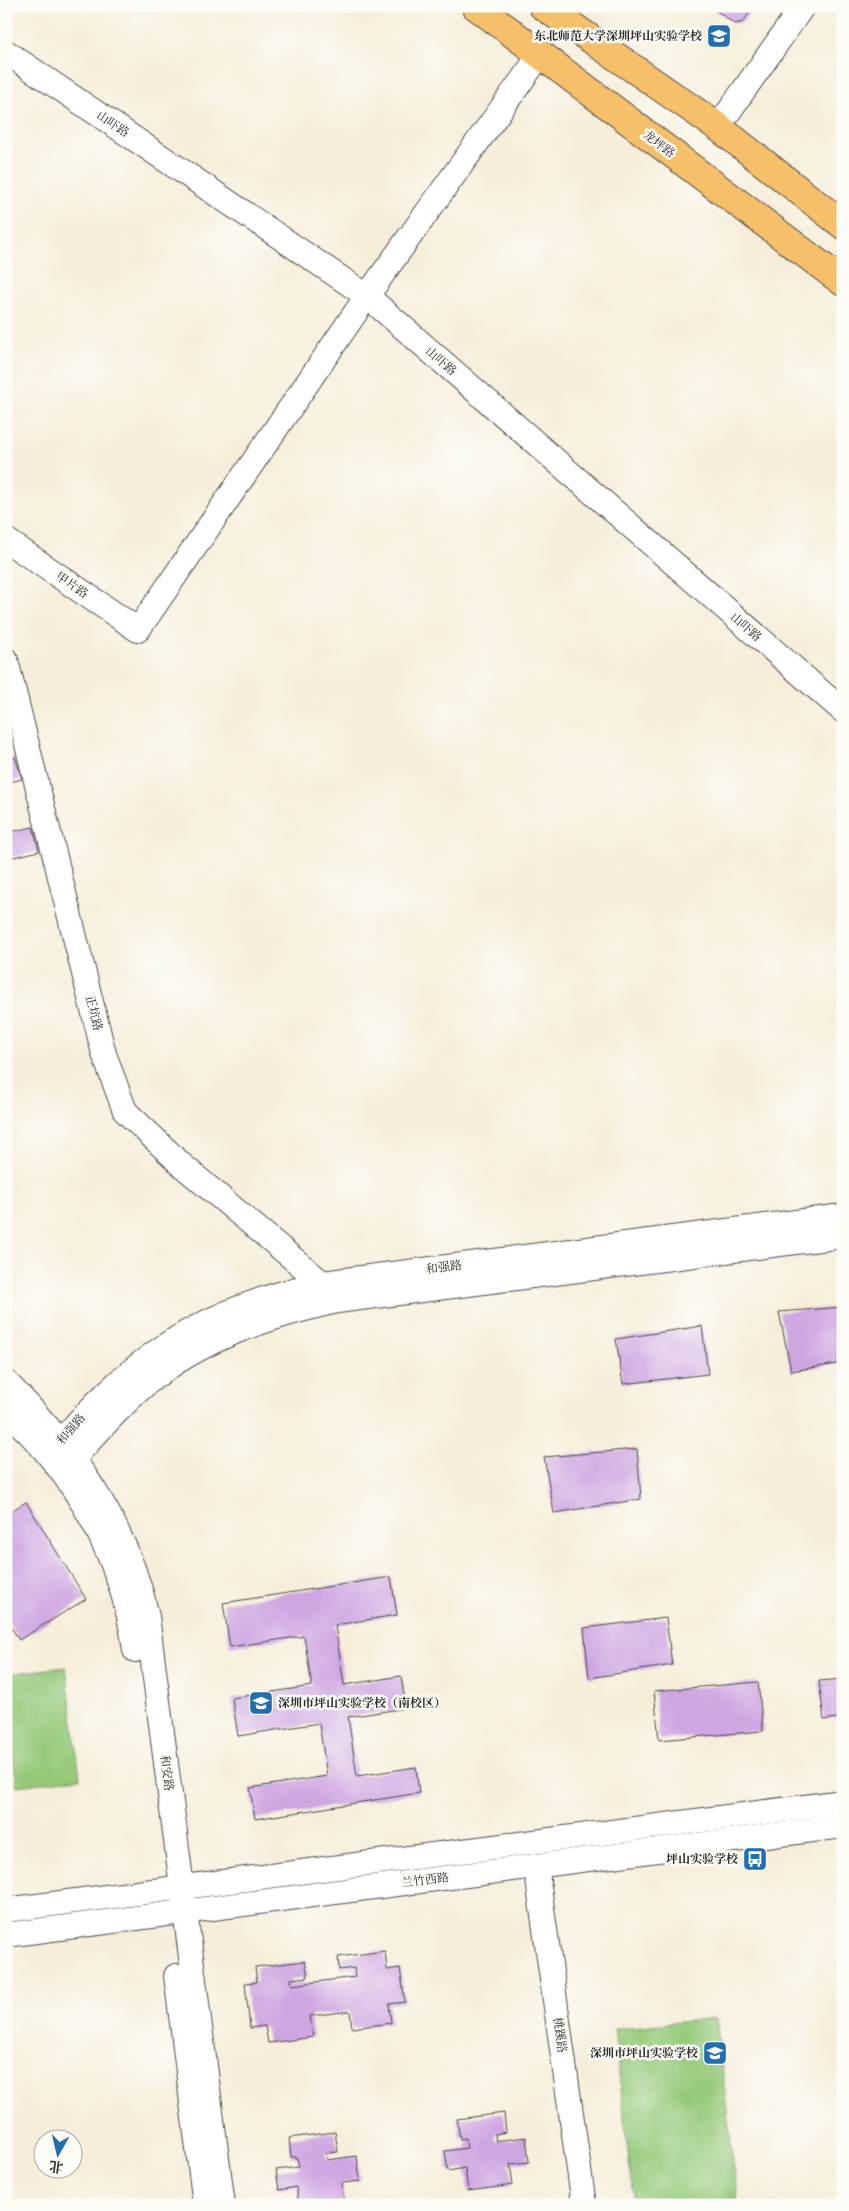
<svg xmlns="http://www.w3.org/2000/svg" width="849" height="2211" font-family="'Libre Caslon Text','Noto Serif SC',serif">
  <rect width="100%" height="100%" fill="#fdfcf7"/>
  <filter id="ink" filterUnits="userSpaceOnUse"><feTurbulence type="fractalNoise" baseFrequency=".02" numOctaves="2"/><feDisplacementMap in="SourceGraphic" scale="10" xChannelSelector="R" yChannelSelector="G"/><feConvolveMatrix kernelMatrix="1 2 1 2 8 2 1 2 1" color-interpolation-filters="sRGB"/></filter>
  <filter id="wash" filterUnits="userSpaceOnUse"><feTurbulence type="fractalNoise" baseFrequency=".0096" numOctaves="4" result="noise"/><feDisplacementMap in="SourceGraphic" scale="20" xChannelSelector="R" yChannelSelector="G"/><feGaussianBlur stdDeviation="1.12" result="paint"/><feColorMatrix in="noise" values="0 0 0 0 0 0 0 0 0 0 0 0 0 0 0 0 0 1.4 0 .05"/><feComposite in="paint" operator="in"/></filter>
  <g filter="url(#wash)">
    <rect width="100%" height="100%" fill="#f6eeda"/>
    <!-- green -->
    <g fill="#95c97a" stroke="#607a52">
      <polygon points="66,1667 80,1778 17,1786 6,1706 6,1674"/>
      <polygon points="716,2018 738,2203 634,2205 614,2029"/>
    </g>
    <g id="blocks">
      <!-- building -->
      <g fill="#cea6e2">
        <polygon points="710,6 754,6 743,22 735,24"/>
        <polygon points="15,757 22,779 6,783 6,759"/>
        <polygon points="33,827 39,851 6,859 6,833"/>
        <polygon points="843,1307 843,1363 791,1371 779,1312"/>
        <polygon points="702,1326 708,1374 623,1384 616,1339"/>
        <polygon points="637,1449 641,1499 554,1513 544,1457"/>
        <polygon points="26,1502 86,1599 19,1640 6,1619 6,1514"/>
        <polygon points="391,1577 397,1615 335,1625 344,1685 401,1676 406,1708 348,1717 357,1776 416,1767 419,1793 255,1819 250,1788 327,1776 319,1723 238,1736 232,1698 312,1686 304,1636 230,1647 223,1603"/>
        <polygon points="666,1618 672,1665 589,1678 584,1628"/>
        <polygon points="843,1679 843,1717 824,1720 819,1681"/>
        <polygon points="758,1682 763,1731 659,1740 654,1691"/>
        <polygon points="385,1951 387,1970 400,1968 405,2002 389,2004 391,2023 352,2028 350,2011 310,2016 313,2037 268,2043 265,2026 250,2028 245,1983 257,1982 255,1967 305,1961 308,1977 291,1979 292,1985 355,1977 354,1968 339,1970 338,1957"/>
        <polygon points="504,2113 506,2132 495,2134 496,2141 526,2137 529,2162 510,2164 513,2185 468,2191 465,2168 448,2171 445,2151 467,2148 466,2138 460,2139 457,2119"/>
        <polygon points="335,2132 338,2152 326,2153 327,2160 357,2156 360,2181 342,2183 344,2204 299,2205 296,2187 279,2190 276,2170 299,2167 297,2157 291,2157 289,2138"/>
      </g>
    </g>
  </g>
  <g filter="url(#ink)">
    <use href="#blocks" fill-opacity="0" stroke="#494845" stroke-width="1"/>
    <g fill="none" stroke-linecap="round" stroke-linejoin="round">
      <defs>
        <g id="minor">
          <polyline points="6,52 367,296 843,711"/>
          <polyline points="718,127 803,6"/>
          <polyline points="6,540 138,630 367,296 540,55"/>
          <polyline points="6,660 104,1054 125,1111 183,1166 322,1283"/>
          <path d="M6 1382C72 1448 127 1524 147 1616L223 2205"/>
          <path d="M6 1411C75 1472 123 1559 135 1650"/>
          <path d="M49 1455C130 1358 197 1311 322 1283L843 1216"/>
          <path d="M58 1456 74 1458C97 1433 120 1406 146 1384 203 1338 267 1317 337 1301L843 1236"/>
          <polyline points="536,1866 584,2205"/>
          <polyline points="6,1910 843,1802"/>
          <polyline points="6,1935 843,1826"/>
          <polyline points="176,1976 205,2205"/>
        </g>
        <g id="major">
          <polyline points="476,6 843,282"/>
          <polyline points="543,6 718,127 843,225"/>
        </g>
      </defs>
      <!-- minor casing -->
      <use href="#minor" stroke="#494845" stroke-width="26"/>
      <!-- major casing -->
      <use href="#major" stroke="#494845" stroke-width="30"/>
      <!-- minor -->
      <use href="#minor" stroke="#fff" stroke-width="24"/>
      <!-- major -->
      <use href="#major" stroke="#f6c06b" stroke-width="28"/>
    </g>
  </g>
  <!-- icons -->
  <defs>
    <symbol id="school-square" viewBox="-11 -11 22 22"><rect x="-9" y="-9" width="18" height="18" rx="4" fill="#1f6fb2" stroke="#fdfcf7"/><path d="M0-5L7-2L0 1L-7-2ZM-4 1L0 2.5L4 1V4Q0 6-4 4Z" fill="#fff"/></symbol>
    <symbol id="bus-square" viewBox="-11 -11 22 22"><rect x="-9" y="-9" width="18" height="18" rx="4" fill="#1f6fb2" stroke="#fdfcf7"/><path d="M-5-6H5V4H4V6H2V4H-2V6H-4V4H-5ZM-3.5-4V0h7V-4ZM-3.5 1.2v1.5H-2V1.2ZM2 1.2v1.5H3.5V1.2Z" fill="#fff"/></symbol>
  </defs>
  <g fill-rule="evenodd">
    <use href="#school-square" x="705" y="22" width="28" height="28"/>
    <use href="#school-square" x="247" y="1689" width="28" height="28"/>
    <use href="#bus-square" x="741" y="1845" width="28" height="28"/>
    <use href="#school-square" x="701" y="2039" width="28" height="28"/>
  </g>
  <g text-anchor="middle" stroke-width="5" stroke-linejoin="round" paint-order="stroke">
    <!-- poi labels -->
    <g font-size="12" font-weight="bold" fill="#2b2b2b" stroke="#fdfcf7" text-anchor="end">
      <text x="702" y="40">东北师范大学深圳坪山实验学校</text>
      <text x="278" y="1707" text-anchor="start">深圳市坪山实验学校（南校区）</text>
      <text x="738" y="1863">坪山实验学校</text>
      <text x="698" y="2057">深圳市坪山实验学校</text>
    </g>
    <!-- street labels -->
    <g font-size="12" fill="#2b2b2b" stroke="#fdfcf7">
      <text transform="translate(113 124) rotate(34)" y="4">山吓路</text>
      <text transform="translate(659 144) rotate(37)" y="4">龙坪路</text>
      <text transform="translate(441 361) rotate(41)" y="4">山吓路</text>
      <text transform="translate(72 585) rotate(34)" y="4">甲片路</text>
      <text transform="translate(746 627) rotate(41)" y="4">山吓路</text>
      <text transform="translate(94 1013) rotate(76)" y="4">正坑路</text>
      <text transform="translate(444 1267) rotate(-7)" y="4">和强路</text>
      <text transform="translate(71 1429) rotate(-49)" y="4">和强路</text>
      <text transform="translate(167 1773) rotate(83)" y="4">和安路</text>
      <text transform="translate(425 1880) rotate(-7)" y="4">兰竹西路</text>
      <text transform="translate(560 2035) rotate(82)" y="4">桃蹊路</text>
    </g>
  </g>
  <!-- margin -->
  <rect width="849" height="2211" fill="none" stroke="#fdfcf7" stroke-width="25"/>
  <!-- north arrow -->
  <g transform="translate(58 2154) rotate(188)"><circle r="24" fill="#fdfcf7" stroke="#a9a8a5"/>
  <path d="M0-4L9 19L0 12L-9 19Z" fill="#1f6fb2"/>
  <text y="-8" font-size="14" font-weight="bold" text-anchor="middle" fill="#2b2b2b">北</text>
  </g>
</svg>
